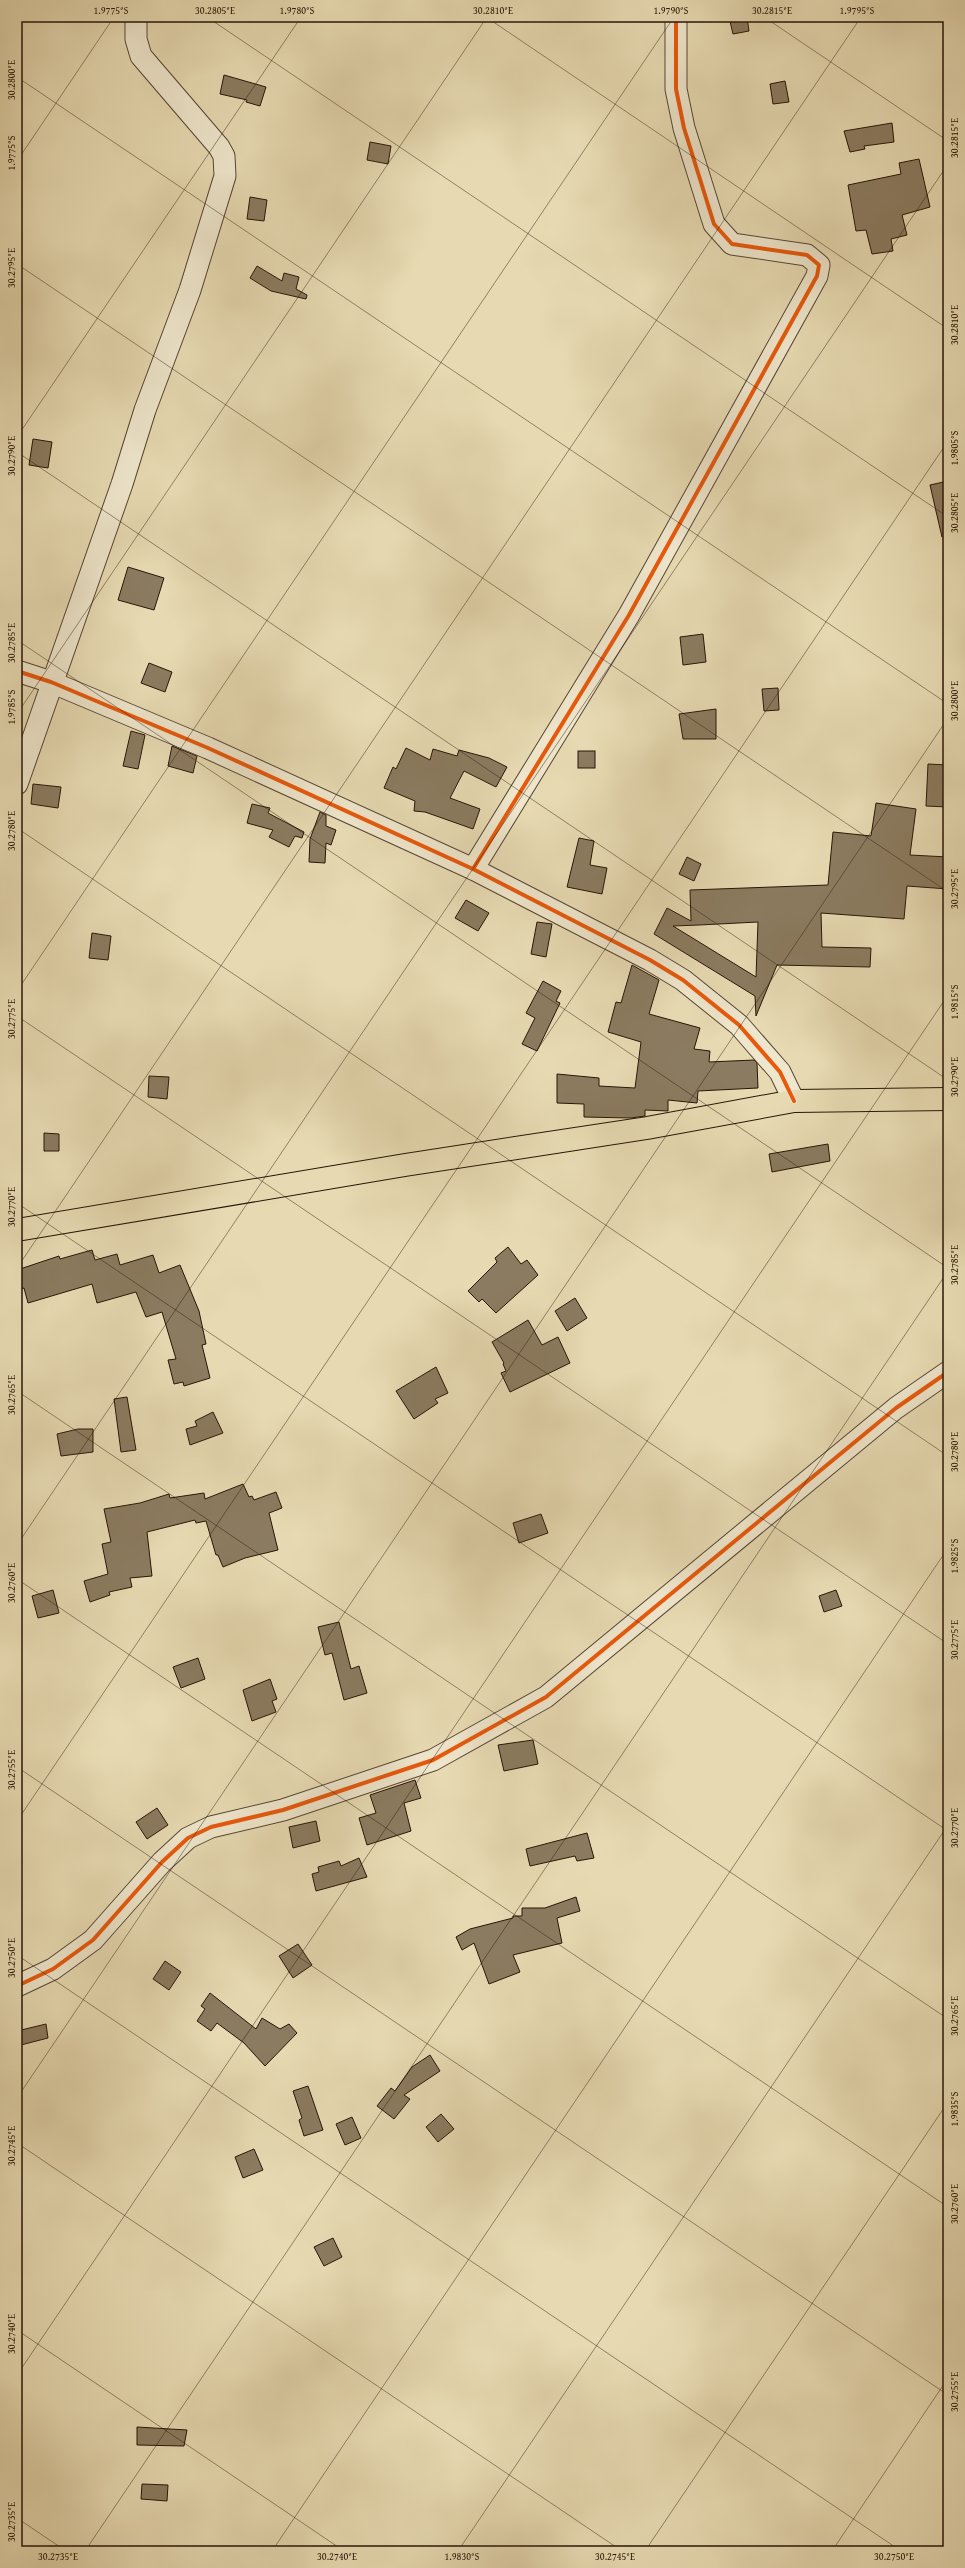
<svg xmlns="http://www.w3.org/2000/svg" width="965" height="2568" font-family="'Gentium Book Plus',serif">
  <rect width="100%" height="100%" fill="#e7dab2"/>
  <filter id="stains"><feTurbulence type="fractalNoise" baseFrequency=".005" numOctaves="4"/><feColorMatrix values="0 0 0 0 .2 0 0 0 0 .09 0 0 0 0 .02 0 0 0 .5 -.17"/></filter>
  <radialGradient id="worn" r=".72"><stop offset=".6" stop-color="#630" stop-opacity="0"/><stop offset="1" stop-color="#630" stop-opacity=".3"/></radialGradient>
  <!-- building -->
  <g fill="#8b7b60" stroke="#281507" fill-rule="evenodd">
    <polygon points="729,17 747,17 749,31 733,34"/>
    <polygon points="224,75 266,87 260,106 246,102 247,100 220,94"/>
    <polygon points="785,81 789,102 773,104 770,84"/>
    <polygon points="892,123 894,142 864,146 865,149 850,152 844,131"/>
    <polygon points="370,142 391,146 388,164 367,160"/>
    <polygon points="919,159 930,207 902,215 907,235 891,239 893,251 872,254 866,230 856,231 848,185 901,174 899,163"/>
    <polygon points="250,197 267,200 264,221 247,219"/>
    <polygon points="257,266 282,281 284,273 299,277 296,289 307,295 306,299 271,291 250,278"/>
    <polygon points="33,439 52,442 48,468 29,465"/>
    <polygon points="948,481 948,536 942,537 930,485"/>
    <polygon points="128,567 164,578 154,610 118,600"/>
    <polygon points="703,634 706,662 683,665 680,637"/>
    <polygon points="149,663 172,672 165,692 141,683"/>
    <polygon points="778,688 779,710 764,711 762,689"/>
    <polygon points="716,709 716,739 683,739 679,714"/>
    <polygon points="131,731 145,735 138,769 123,766"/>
    <polygon points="172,746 197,756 193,773 168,766"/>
    <polygon points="406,748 430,760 433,749 457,756 459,750 489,758 507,767 496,787 464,771 450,798 480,809 473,829 425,812 414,811 415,801 384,788 393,767 396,769"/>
    <rect x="578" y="751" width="17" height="17"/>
    <polygon points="928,764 948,765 948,807 926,806"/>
    <polygon points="33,784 61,787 58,808 31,804"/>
    <path d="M876 803 916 809 910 855 948 857V889L907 886 904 919 821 913 822 947 871 948 870 967 777 965 756 1016 755 996 654 934 667 908 691 921 690 890 828 885 833 832 871 836ZM758 922 756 977 673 926 699 925Z"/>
    <polygon points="252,804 270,808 268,813 304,832 302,838 295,836 289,847 269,837 273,830 247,823"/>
    <polygon points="320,812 326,815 326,826 336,830 331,845 326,843 325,863 309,862 310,839"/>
    <polygon points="579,838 594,841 590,865 607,868 602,894 567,887"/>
    <polygon points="687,857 701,864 694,881 679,874"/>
    <polygon points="466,900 489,913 478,931 455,918"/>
    <polygon points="537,922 552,924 546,957 531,954"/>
    <polygon points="92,933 111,936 108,960 89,958"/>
    <polygon points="632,965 659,980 649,1014 700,1028 694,1049 710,1051 709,1062 754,1060 757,1063 758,1088 698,1091 697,1103 668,1100 668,1111 645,1110 645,1116 631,1118 584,1117 584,1104 557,1103 557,1074 599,1078 599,1086 635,1088 641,1042 608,1032 616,1002 621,1003"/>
    <polygon points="543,981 561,991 556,1001 560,1003 537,1051 522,1044 535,1018 526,1013"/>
    <polygon points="149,1076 169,1077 167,1099 148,1097"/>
    <polygon points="44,1133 59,1134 59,1151 44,1151"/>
    <polygon points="828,1144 830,1161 772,1172 769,1154"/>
    <polygon points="508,1247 521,1264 527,1260 538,1275 496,1313 482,1299 479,1302 468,1291 497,1262 495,1258"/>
    <polygon points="92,1250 95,1260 117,1254 120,1265 153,1255 159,1273 180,1265 199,1311 206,1344 202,1345 210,1378 184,1386 183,1382 174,1384 168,1360 176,1359 162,1312 146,1317 136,1292 97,1303 92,1284 28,1303 24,1288 17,1291 17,1270 59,1256 60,1259"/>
    <polygon points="575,1298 587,1318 567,1331 555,1311"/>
    <polygon points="528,1320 542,1345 558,1337 570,1363 510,1392 501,1373 506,1371 503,1364 504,1363 492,1342"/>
    <polygon points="436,1367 448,1393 435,1399 438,1403 414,1419 396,1391"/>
    <polygon points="127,1397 136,1450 121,1452 114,1399"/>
    <polygon points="213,1412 223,1433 190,1445 186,1429 197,1426 195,1421"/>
    <polygon points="78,1429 93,1429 93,1452 61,1456 57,1434"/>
    <polygon points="243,1484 249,1497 252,1496 254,1500 276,1492 282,1508 269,1513 278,1550 245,1558 223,1567 218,1555 216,1555 206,1521 196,1523 195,1520 147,1532 152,1576 130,1578 132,1587 109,1592 110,1595 90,1602 84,1581 108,1574 102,1544 111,1542 104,1509 140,1503 169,1494 170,1498 204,1493 205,1499"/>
    <polygon points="541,1514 548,1533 519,1543 513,1523"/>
    <polygon points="53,1590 59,1613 38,1618 32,1596"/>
    <polygon points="836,1590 842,1606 824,1612 819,1596"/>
    <polygon points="339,1622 351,1669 359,1666 367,1693 344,1700 332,1653 325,1655 318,1627"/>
    <polygon points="198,1658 205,1679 181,1688 173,1667"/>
    <polygon points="270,1679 277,1699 272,1701 276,1712 252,1721 243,1690"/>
    <polygon points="533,1740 538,1764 504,1771 498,1745"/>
    <polygon points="415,1780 421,1798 404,1803 411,1831 367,1845 359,1818 376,1813 370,1795"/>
    <polygon points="157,1808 168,1825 147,1839 136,1822"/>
    <polygon points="316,1821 320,1841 293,1848 289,1827"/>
    <polygon points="587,1833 594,1858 577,1861 575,1856 530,1866 526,1849"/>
    <polygon points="359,1858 367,1877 316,1891 312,1874 319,1872 318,1867 339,1861 341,1866"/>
    <polygon points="576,1897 580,1911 557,1918 562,1943 513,1955 520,1972 489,1984 474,1943 462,1950 456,1937 470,1929 513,1918 513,1916 522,1916 522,1908 545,1908"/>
    <polygon points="298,1944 312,1965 293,1978 279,1956"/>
    <polygon points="165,1961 181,1972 169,1990 153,1979"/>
    <polygon points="210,1993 256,2029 262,2018 280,2029 289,2024 297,2033 265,2066 244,2043 217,2023 211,2031 197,2021 205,2009 201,2006"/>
    <polygon points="46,2024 48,2038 17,2046 17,2031"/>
    <polygon points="430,2055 440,2071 404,2095 410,2099 394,2119 377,2106 391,2088 395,2091 412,2067"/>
    <polygon points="308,2086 323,2130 304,2136 299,2120 302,2118 293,2091"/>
    <polygon points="441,2114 454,2129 438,2142 426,2127"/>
    <polygon points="352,2117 361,2138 345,2145 336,2124"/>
    <polygon points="254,2149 263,2170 243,2178 235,2157"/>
    <polygon points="333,2238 342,2257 324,2266 314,2247"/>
    <polygon points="137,2427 187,2430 184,2446 137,2445"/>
    <polygon points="142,2484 168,2485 167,2501 141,2499"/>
  </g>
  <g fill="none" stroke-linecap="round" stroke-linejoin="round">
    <defs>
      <g id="minor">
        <polyline points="17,671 51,682 208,748 473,869 650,960 683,980 739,1025 780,1072 794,1101"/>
        <polyline points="17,784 122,484 145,410 190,290 225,176 224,156 219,147 141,56 136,39 136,17"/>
        <polyline points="473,869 629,615 817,276 819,265 807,255 732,244 714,224 684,128 676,89 676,17"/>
        <polyline points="17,1986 53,1969 93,1940 162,1862 188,1838 211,1827 283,1810 433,1760 546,1697 896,1408 948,1372"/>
      </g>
      <polyline id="major" points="17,1230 405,1165 647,1128 794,1101 948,1099"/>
    </defs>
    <!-- minor casing -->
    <use href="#minor" stroke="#584632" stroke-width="23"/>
    <!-- major casing -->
    <use href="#major" stroke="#281507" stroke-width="24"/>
    <!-- minor -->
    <use href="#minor" stroke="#efe7cd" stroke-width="21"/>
    <!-- major -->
    <use href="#major" stroke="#e7dab2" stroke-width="22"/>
    <defs>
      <g id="cycleway">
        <polyline points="17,671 51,682 208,748 473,869 650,960 683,980 739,1025 780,1072 794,1101"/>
        <polyline points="473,869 629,615 817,276 819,265 807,255 732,244 714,224 684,128 676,89 676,17"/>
        <polyline points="17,1986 53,1969 93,1940 162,1862 188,1838 211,1827 283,1810 433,1760 546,1697 896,1408 948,1372"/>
      </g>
    </defs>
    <!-- cycleway casing -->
    <use href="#cycleway" stroke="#efe7cd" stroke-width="6"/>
    <!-- cycleway -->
    <use href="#cycleway" stroke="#e8590c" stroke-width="4"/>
  </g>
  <!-- ticks -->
  <path fill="none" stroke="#281507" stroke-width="1" stroke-opacity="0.45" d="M207 17 948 517M486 17 948 329M764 17 948 141M17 77 948 704M17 161 114 17M17 264 948 892M17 437 301 17M17 452 948 1080M17 640 948 1268M17 714 487 17M17 828 948 1456M17 991 674 17M17 1016 948 1644M17 1203 948 1831M17 1268 861 17M17 1391 948 2019M17 1545 948 164M17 1579 948 2207M17 1767 948 2395M17 1821 948 441M17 1955 901 2551M17 2098 948 718M17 2143 622 2551M17 2330 344 2551M17 2375 948 995M17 2518 66 2551M85 2551 948 1271M272 2551 948 1548M458 2551 948 1825M645 2551 948 2102M832 2551 948 2378"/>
  <!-- margin -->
  <rect width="965" height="2568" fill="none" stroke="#e7dab2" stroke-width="44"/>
  <rect x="22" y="22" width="921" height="2524" fill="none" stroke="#281507" stroke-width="1.5"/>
  <g font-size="10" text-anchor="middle" fill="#281507">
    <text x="111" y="14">1.9775°S</text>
    <text x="215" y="14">30.2805°E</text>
    <text x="297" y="14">1.9780°S</text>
    <text x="493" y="14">30.2810°E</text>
    <text x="671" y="14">1.9790°S</text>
    <text x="772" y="14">30.2815°E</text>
    <text x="857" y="14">1.9795°S</text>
    <text transform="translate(11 80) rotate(-90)" y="4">30.2800°E</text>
    <text transform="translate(954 138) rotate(-90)" y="4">30.2815°E</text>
    <text transform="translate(11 153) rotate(-90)" y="4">1.9775°S</text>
    <text transform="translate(11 268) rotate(-90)" y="4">30.2795°E</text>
    <text transform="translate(954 325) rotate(-90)" y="4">30.2810°E</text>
    <text transform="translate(954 448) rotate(-90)" y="4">1.9805°S</text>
    <text transform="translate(11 456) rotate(-90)" y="4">30.2790°E</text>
    <text transform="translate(954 513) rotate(-90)" y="4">30.2805°E</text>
    <text transform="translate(11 643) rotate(-90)" y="4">30.2785°E</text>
    <text transform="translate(954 701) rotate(-90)" y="4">30.2800°E</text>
    <text transform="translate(11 707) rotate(-90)" y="4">1.9785°S</text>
    <text transform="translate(11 831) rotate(-90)" y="4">30.2780°E</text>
    <text transform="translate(954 889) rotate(-90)" y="4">30.2795°E</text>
    <text transform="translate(954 1002) rotate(-90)" y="4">1.9815°S</text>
    <text transform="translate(11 1019) rotate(-90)" y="4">30.2775°E</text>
    <text transform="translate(954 1077) rotate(-90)" y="4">30.2790°E</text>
    <text transform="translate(11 1207) rotate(-90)" y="4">30.2770°E</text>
    <text transform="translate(954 1265) rotate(-90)" y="4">30.2785°E</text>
    <text transform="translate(11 1395) rotate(-90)" y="4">30.2765°E</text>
    <text transform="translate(954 1452) rotate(-90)" y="4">30.2780°E</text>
    <text transform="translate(954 1556) rotate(-90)" y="4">1.9825°S</text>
    <text transform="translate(11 1583) rotate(-90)" y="4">30.2760°E</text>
    <text transform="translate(954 1640) rotate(-90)" y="4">30.2775°E</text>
    <text transform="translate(11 1770) rotate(-90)" y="4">30.2755°E</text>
    <text transform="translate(954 1828) rotate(-90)" y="4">30.2770°E</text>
    <text transform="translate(11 1958) rotate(-90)" y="4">30.2750°E</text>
    <text transform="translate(954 2016) rotate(-90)" y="4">30.2765°E</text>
    <text transform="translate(954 2109) rotate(-90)" y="4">1.9835°S</text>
    <text transform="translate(11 2146) rotate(-90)" y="4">30.2745°E</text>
    <text transform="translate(954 2204) rotate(-90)" y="4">30.2760°E</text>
    <text transform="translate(11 2334) rotate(-90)" y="4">30.2740°E</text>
    <text transform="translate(954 2392) rotate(-90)" y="4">30.2755°E</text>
    <text transform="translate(11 2522) rotate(-90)" y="4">30.2735°E</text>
    <text x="58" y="2560">30.2735°E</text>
    <text x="337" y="2560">30.2740°E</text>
    <text x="462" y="2560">1.9830°S</text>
    <text x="615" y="2560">30.2745°E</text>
    <text x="894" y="2560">30.2750°E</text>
  </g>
  <rect width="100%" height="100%" filter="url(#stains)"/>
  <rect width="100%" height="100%" fill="url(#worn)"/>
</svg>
